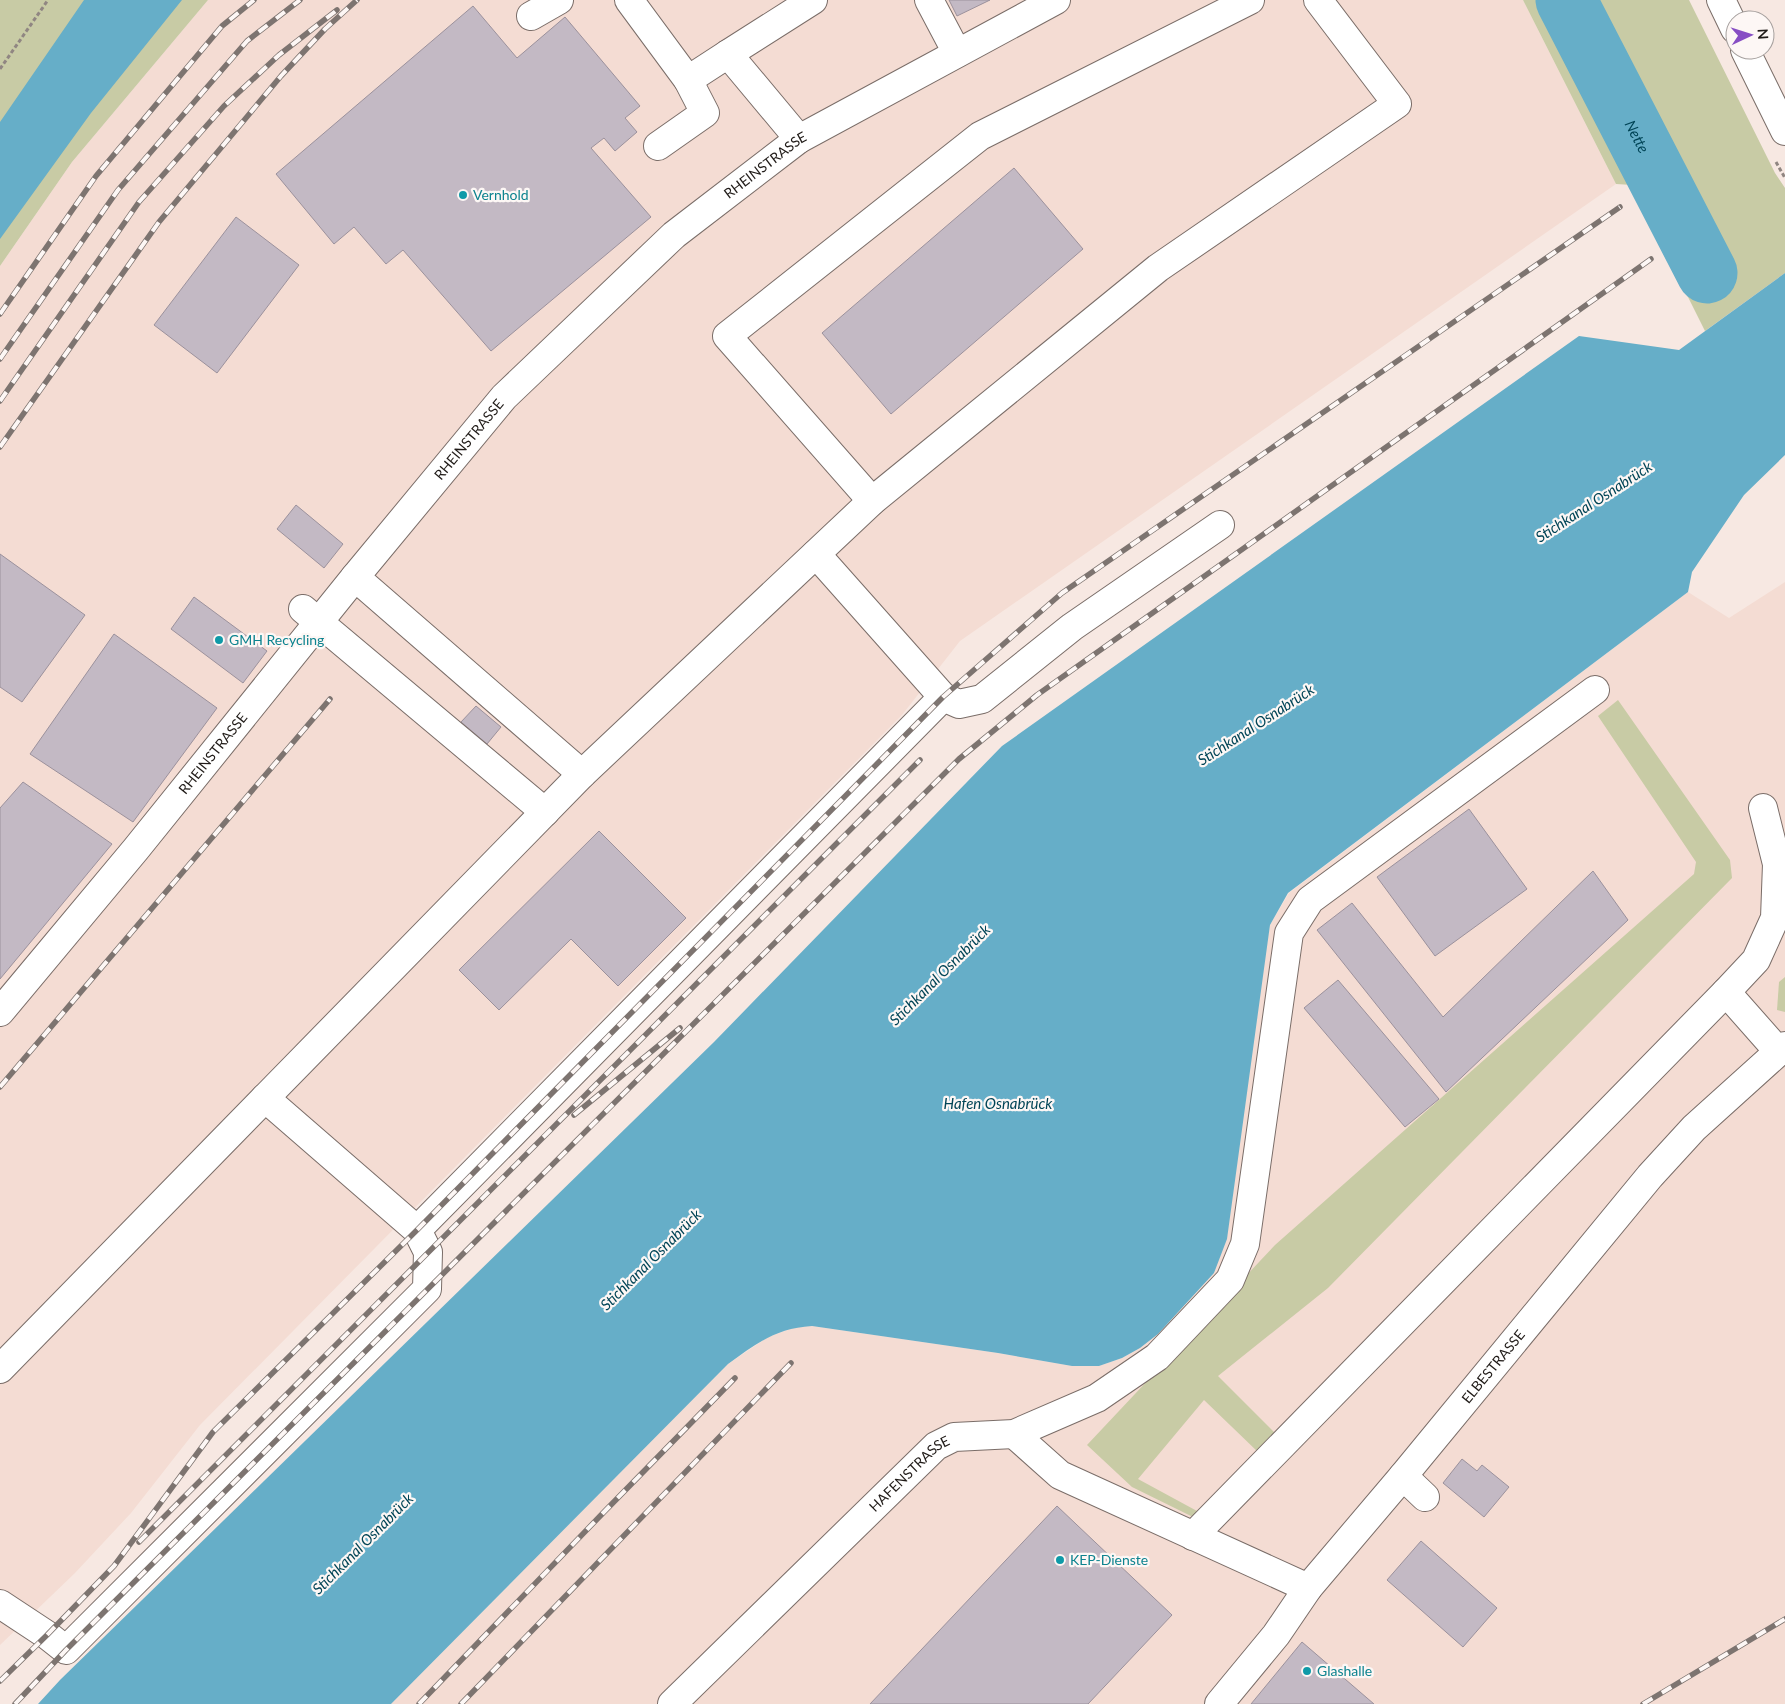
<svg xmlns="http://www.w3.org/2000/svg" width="1785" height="1704" font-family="Lato,sans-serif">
  <rect width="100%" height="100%" fill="#f7e8e2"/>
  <!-- built -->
  <g fill="#f4dcd3">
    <polygon points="208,0 1523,0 1616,184 960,641 902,715 200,1425 131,1513 75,1573 0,1645 0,266 72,162"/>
    <polygon points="1785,582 1785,1704 391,1704 728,1364 768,1337 796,1327 812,1326 998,1353 1072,1366 1099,1366 1122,1358 1140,1348 1158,1334 1214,1273 1270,925 1289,893 1688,592 1729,618"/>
  </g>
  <!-- green -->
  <g fill="#c8cba5">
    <polygon points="0,0 208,0 72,162 0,266"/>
    <polygon points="1523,0 1689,0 1775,173 1785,188 1785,273 1705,331 1632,185 1616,184"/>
    <polygon points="1618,700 1730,860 1732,878 1328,1288 1218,1376 1277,1435 1259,1453 1204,1400 1138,1479 1197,1511 1193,1517 1132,1487 1087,1445 1275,1245 1694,874 1696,862 1598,716"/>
    <polygon points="1785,977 1785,1012 1777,1010 1779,982"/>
  </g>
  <!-- water -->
  <g fill="#66aec8">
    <polygon points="84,0 182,0 91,113 0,239 0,122"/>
    <path d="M1785 273V455L1744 495 1692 572 1688 592 1288 893 1270 925 1227 1239 1214 1273 1158 1334 1140 1348 1122 1358 1099 1366H1072L998 1353 812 1326C776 1328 756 1344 728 1364L391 1704H38L60 1680 714 1042 1002 746 1579 336 1679 350Z"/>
  </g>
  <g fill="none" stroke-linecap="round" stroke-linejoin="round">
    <!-- river -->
    <path stroke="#66aec8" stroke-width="61" id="s1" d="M1566 0 1707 273"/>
  </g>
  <!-- building -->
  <g fill="#c3b9c4" stroke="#9b919c">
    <polygon points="949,0 990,0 957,16"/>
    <polygon points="473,6 517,58 565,17 640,106 625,118 637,132 615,151 604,138 591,148 651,217 491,351 403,250 386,264 354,227 334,244 276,174"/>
    <polygon points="1014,168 1083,249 891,414 822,333"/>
    <polygon points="236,217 299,265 217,373 154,325"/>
    <polygon points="296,505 343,544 324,568 277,529"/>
    <polygon points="0,554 85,615 22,702 0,687"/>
    <polygon points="194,597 267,651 243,683 171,629"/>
    <polygon points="114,634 217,708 133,822 30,754"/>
    <polygon points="476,706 501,727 487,744 461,722"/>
    <polygon points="23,782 112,844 0,979 0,808"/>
    <polygon points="1469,809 1527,889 1435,956 1377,877"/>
    <polygon points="599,831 686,918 618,986 571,939 499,1010 459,970"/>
    <polygon points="1593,871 1628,920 1446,1092 1317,930 1352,903 1443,1017"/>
    <polygon points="1338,980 1439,1099 1405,1127 1304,1008"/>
    <polygon points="1462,1459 1477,1471 1482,1465 1509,1487 1484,1517 1443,1483"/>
    <polygon points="1057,1506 1172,1615 1088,1704 870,1704"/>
    <polygon points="1421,1541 1497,1608 1463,1647 1387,1580"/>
    <polygon points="1302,1642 1374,1704 1251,1704"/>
  </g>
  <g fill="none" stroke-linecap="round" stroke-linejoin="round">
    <defs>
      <g id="minor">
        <polyline points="629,0 688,80 728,54"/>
        <polyline points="929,0 957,53"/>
        <polyline points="531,16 559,0"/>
        <polyline points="799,139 728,54 813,0"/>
        <polyline points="658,146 705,113 688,80"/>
        <polyline points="872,501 727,336 980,136 1250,0"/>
        <polyline points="816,554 943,697 959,704 982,699 1072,627 1220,525"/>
        <polyline points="355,577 582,774"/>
        <polyline points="303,609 545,812"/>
        <polyline points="1763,808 1777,864 1775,918 1756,960 1726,992 1779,1052"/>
        <path id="s2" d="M0 1012 136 849 355 577 504 397 674 235 799 139 1056 0"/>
        <polyline points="417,1230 943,697"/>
        <polyline points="0,1369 582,774 872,501 1158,268 1397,104 1318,0"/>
        <polyline points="1014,1434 1060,1475 1308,1588"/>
        <polyline points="1403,1476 1425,1497"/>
        <polyline points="1193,1536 1726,992"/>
        <polyline points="0,1604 47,1635 66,1650 427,1289 428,1252 417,1230 265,1098"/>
        <path id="s3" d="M672 1704 936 1446 954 1437 1014 1434 1097 1398 1157 1357 1230 1280 1245 1244 1289 933 1310 900 1595 690"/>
        <path id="s4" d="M1219 1704 1276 1635 1308 1588 1403 1476 1650 1176 1694 1128 1785 1046"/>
      </g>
      <g id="major">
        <polyline points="1721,0 1735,29"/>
        <polyline points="1745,50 1785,131"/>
      </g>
    </defs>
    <!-- minor casing -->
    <use href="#minor" stroke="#7a6d68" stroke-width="30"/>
    <!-- major casing -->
    <use href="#major" stroke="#7a6d68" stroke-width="30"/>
    <!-- path -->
    <g stroke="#908682" stroke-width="3" stroke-dasharray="4 2.5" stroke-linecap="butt">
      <polyline points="0,69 48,0"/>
      <polyline points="1776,162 1785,178"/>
    </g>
    <!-- minor -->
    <use href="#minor" stroke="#fff" stroke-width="28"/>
    <!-- major -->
    <use href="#major" stroke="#fff" stroke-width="28"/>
    <defs>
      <g id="rail">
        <polyline points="0,314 96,176 222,26 254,0"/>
        <polyline points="0,359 118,190 247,41 300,0"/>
        <polyline points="0,401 139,202 224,106 279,55 337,10"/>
        <polyline points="0,447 159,222 281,76 325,29 357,0"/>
        <polyline points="0,1087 330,699"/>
        <polyline points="574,1115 680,1028"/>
        <polyline points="139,1542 920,760"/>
        <polyline points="0,1681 47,1635 114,1566 213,1432 417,1230 943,697 1062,593 1620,207"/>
        <polyline points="15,1704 66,1650 959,759 1037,695 1651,259"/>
        <polyline points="419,1704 603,1513 735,1378"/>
        <polyline points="461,1704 791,1363"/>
        <polyline points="1643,1704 1785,1619"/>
      </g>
    </defs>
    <!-- rail casing -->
    <use href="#rail" stroke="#7d7470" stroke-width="5.5"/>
    <!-- rail -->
    <use href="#rail" stroke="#fdf7f5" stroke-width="4" stroke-dasharray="11" stroke-linecap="butt"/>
  </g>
  <!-- markers -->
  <g fill="#0f9aa8" stroke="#fdf7f5" stroke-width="2">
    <circle cx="463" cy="195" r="5"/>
    <circle cx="219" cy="640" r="5"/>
    <circle cx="1060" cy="1560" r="5"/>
    <circle cx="1307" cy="1671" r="5"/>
  </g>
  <g text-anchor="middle" stroke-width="4.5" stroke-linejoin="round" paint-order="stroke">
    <!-- street labels -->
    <g font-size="14" fill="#201b18" stroke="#fdf7f5">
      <text dy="5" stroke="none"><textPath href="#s2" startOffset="1145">RHEINSTRASSE</textPath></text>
      <text dy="5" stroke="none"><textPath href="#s2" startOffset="740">RHEINSTRASSE</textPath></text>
      <text dy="5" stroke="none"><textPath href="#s2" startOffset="335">RHEINSTRASSE</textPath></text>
      <text dy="5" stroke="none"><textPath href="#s4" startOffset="435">ELBESTRASSE</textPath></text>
      <text dy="5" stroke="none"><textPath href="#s3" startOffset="331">HAFENSTRASSE</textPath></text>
    </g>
    <!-- culture labels -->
    <g font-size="14" fill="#0d838f" stroke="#fdf7f5" text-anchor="start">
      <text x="473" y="200">Vernhold</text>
      <text x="229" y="645">GMH Recycling</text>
      <text x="1070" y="1565">KEP-Dienste</text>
      <text x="1317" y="1676">Glashalle</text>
    </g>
    <!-- water labels -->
    <g font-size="15" font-style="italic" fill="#004456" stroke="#fdf7f5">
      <text dy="5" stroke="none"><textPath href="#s1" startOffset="154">Nette</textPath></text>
      <text transform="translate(1594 502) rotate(-33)" y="5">Stichkanal Osnabrück</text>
      <text transform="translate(1256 725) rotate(-33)" y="5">Stichkanal Osnabrück</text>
      <text transform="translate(940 975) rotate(-45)" y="5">Stichkanal Osnabrück</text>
      <text x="998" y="1109">Hafen Osnabrück</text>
      <text transform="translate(651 1260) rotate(-45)" y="5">Stichkanal Osnabrück</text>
      <text transform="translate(363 1544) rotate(-45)" y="5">Stichkanal Osnabrück</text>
    </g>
  </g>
  <!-- north arrow -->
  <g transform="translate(1750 35) rotate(86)"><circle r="24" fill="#fdf7f5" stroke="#a59f9d"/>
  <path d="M0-4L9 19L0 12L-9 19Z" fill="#874ec4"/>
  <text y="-8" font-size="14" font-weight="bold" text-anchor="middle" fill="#201b18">N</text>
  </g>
</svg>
